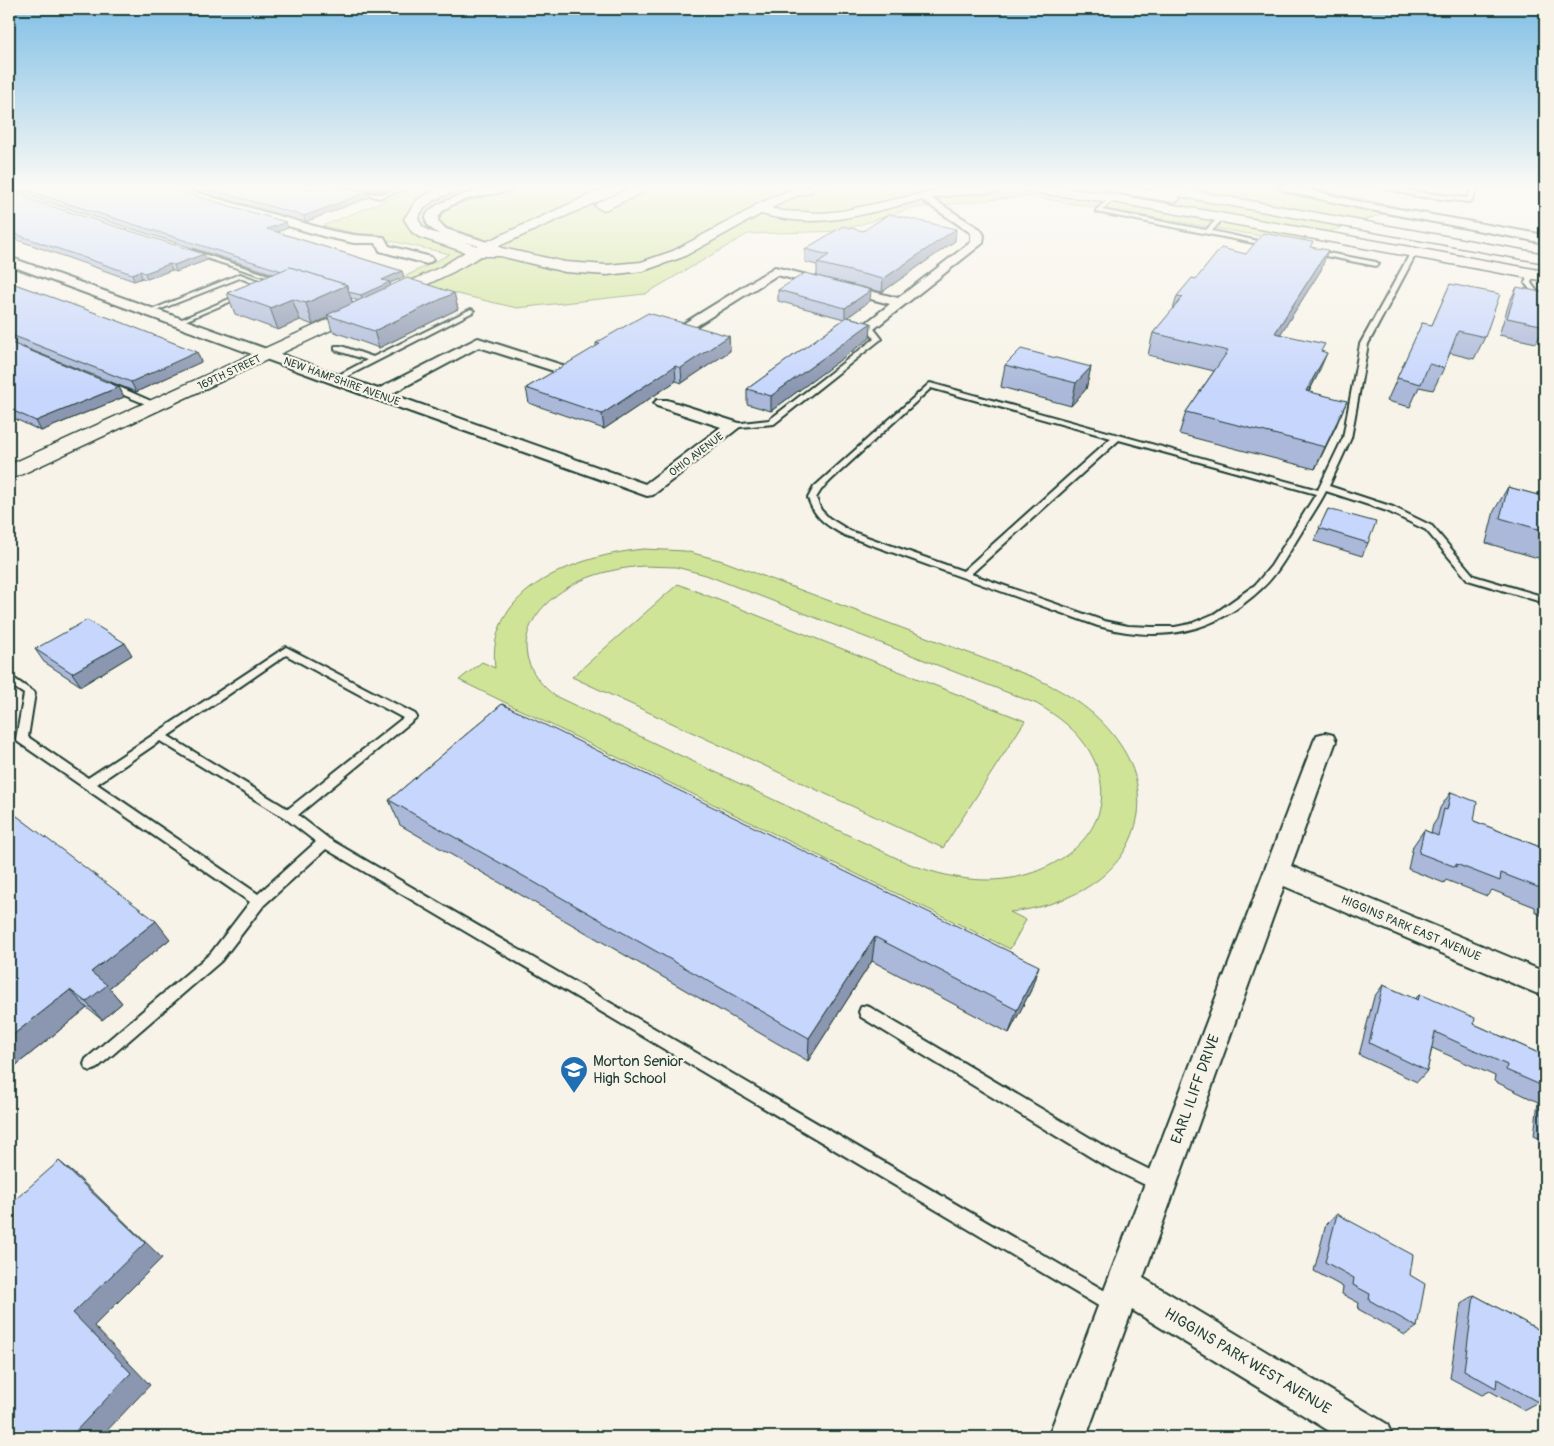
<svg xmlns="http://www.w3.org/2000/svg" width="1554" height="1446" font-family="Pangolin,sans-serif">
  <rect width="100%" height="100%" fill="#f7f3e8"/>
  <filter id="ink" filterUnits="userSpaceOnUse"><feTurbulence type="fractalNoise" baseFrequency=".02" numOctaves="2"/><feDisplacementMap in="SourceGraphic" scale="10" xChannelSelector="R" yChannelSelector="G"/><feConvolveMatrix kernelMatrix="1 2 1 2 8 2 1 2 1" color-interpolation-filters="sRGB"/></filter>
  <g filter="url(#ink)">
    <!-- green -->
    <g fill="#d0e498" stroke="#789066" fill-rule="evenodd">
      <polygon points="416,188 1312,188 1402,208 1296,242 1028,196 913,208 840,231 748,234 645,294 517,308 398,280 450,254 322,226"/>
      <path d="M644 549 685 551 723 561 1033 677C1068 693 1100 713 1121 746 1134 765 1141 791 1138 814 1128 877 1067 906 1010 912L1026 920 1010 949 459 680 482 662 495 668C485 587 581 555 644 549ZM643 566 676 567 706 575 1037 704C1058 716 1078 731 1090 752 1125 814 1076 864 1017 877 979 885 940 876 905 862L555 696C503 655 527 606 580 581 600 572 621 568 643 566Z"/>
      <polygon points="678,584 1025,721 943,848 572,677"/>
    </g>
    <g fill="none" stroke-linecap="round" stroke-linejoin="round">
      <!-- stream -->
      <polyline stroke="#5c959e" stroke-width="4.5" points="1303,188 1335,196"/>
      <defs>
        <g id="lane">
          <path d="M345 188C357 188 370 195 381 194 390 192 398 188 408 188L379 198Z"/>
          <polygon points="1384,188 1467,198 1471,188 1477,188 1472,200 1469,202 1416,196"/>
          <polygon points="1112,196 1114,199 1102,210 1206,230 1221,215 1224,217 1212,231 1272,244 1269,246 1096,212 1096,210"/>
          <polygon points="1312,250 1376,262 1379,264 1376,266 1310,253 1309,252"/>
          <path d="M1414 250 1417 252 1368 344 1351 438 1329 486 1393 507 1432 526 1474 576 1545 597V603L1468 580 1426 530 1387 511 1326 491C1319 505 1309 519 1301 533 1289 552 1278 574 1261 589 1213 634 1161 643 1098 626L844 535C827 526 814 517 808 498L814 487 930 383 1318 490 1343 438 1360 344 1411 252ZM931 388 1111 438 963 571 850 531 829 518 821 510 816 498 821 490 831 480ZM1119 440 1316 494 1271 566 1255 585 1214 614 1190 624 1175 627H1152L1128 626 1104 621 971 574Z"/>
          <polygon points="190,251 194,251 284,280 279,281 190,253"/>
          <polygon points="1531,272 1534,274 1531,283 1541,297 1545,298 1545,302 1537,299 1525,283 1528,274"/>
          <polygon points="240,274 270,285 265,288 240,278 151,313 146,312"/>
          <polygon points="241,294 246,295 180,323 175,322"/>
          <polygon points="471,309 474,311 473,312 338,381 331,379 367,360 335,350 335,346 341,346 373,357"/>
          <polygon points="867,325 871,325 882,339 880,340 774,424 730,428 730,424 733,424 769,420 874,339 866,326"/>
          <polygon points="104,383 110,383 160,405 153,407 104,387"/>
          <path d="M286 647 415 714 417 717 298 815 329 839 1119 1299 1122 1305 1119 1311 1113 1314 1107 1311 326 849 264 905 221 961 96 1069 91 1071 86 1069 84 1064 86 1059 211 953 250 902 18 742 16 739 24 694 9 684V675L35 693 28 737 88 778ZM286 655 403 718 288 809 168 736ZM160 741 285 818 316 842 258 894 97 784Z"/>
          <polygon points="866,1005 1114,1152 1166,1178 1168,1184 1166,1190 1160,1192 1102,1164 861,1017 859,1012 861,1007"/>
        </g>
        <g id="street">
          <polygon points="163,188 180,188 332,231 354,235 384,237 389,246 431,257 433,260 427,264 423,263 380,251 376,243 354,243 326,237 164,190"/>
          <path d="M488 188H512L511 190C494 195 440 198 438 221L446 229 497 245 506 252 504 255C495 257 485 248 476 245 463 241 447 240 436 232 399 208 475 191 488 188Z"/>
          <polygon points="1279,188 1299,188 1365,203 1545,235 1545,243 1365,209 1284,191"/>
          <polygon points="923,193 980,229 984,235 983,243 874,329 869,330 862,326 890,304 777,275 685,333 675,333 673,330 775,267 898,298 971,242 971,233 919,198 918,196"/>
          <polygon points="9,257 378,389 478,338 562,365 564,368 562,371 557,372 479,347 391,394 645,484 721,427 657,406 654,403 657,400 667,400 739,423 741,426 653,495 647,496 372,398 9,265"/>
          <polygon points="1325,733 1333,735 1336,741 1291,866 1545,972 1545,997 1284,886 1143,1278 1387,1424 1393,1437 1339,1437 1132,1310 1086,1437 1048,1437 1314,741 1317,735"/>
        </g>
        <g id="secondary">
          <path d="M438 188H457L455 191C440 197 424 203 418 219L422 226 429 231 477 246 605 188H623L621 191 497 247 565 262 607 265 641 262 673 251 759 205 782 211 822 213 842 211 942 189 1006 188 999 192C973 193 948 195 923 200 861 213 825 231 761 214L683 257 643 271 607 275 565 272 500 256H481L453 272 374 310 16 477 9 479V465L362 304 443 266 465 252 419 237 412 232 404 219 417 200Z"/>
          <polygon points="630,188 648,188 646,191 607,209 602,210 595,206 597,203"/>
          <polygon points="1021,188 1061,188 1112,194 1545,271 1545,281 1112,202 1028,192"/>
        </g>
        <g id="highway">
          <polygon points="794,188 814,188 812,191 791,198 764,212 754,212 752,209 754,206"/>
          <polygon points="1106,188 1137,188 1151,190 1149,188 1178,188 1545,254 1545,263 1178,196 1180,198 1178,201 1173,202 1113,192"/>
        </g>
      </defs>
      <!-- lane casing -->
      <use href="#lane" stroke="#1f3d34" stroke-width="4"/>
      <!-- street casing -->
      <use href="#street" stroke="#1f3d34" stroke-width="4"/>
      <!-- secondary casing -->
      <use href="#secondary" stroke="#1f3d34" stroke-width="3"/>
      <!-- highway casing -->
      <use href="#highway" stroke="#1f3d34" stroke-width="3"/>
      <!-- lane -->
      <use href="#lane" fill="#f7f3e8" fill-rule="evenodd"/>
      <!-- street -->
      <use href="#street" fill="#f7f3e8" fill-rule="evenodd"/>
      <!-- secondary -->
      <use href="#secondary" fill="#f7f3e8" fill-rule="evenodd"/>
      <!-- highway -->
      <use href="#highway" fill="#f7f3e8" fill-rule="evenodd"/>
    </g>
    <!-- wall -->
    <g fill="#abb8da" stroke="#1f3d34" fill-rule="evenodd">
      <path d="M9 188H168L288 228 277 232 402 271 404 277 390 283 391 286 454 293 458 309 379 348 332 331 328 317 313 325 300 320 278 330 235 314 227 293 274 274 10 190 9 191ZM351 298 359 301 352 303Z"/>
      <polygon points="187,188 394,188 377,192 361,189 370,197 305,222"/>
      <polygon points="9,193 207,260 176,272 172,270 147,279 142,278 134,281 9,237"/>
      <polygon points="863,231 955,241 882,292 817,276 817,265 805,262 805,249"/>
      <polygon points="1311,247 1321,270 1280,334 1322,352 1318,374 1309,392 1337,424 1315,469 1179,434 1186,412 1214,371 1148,355 1153,333 1173,310 1177,296 1196,279 1246,254"/>
      <polygon points="9,282 197,352 201,362 136,392 23,347 119,387 124,397 41,431 11,417 9,418"/>
      <polygon points="1450,284 1485,337 1474,359 1450,353 1444,368 1433,390 1419,387 1410,407 1387,401 1422,323 1432,325"/>
      <polygon points="1517,287 1545,325 1536,343 1499,335 1509,303"/>
      <polygon points="778,290 870,301 848,317 871,323 870,338 771,411 747,404 747,389 844,319 778,301"/>
      <polygon points="729,336 730,351 682,383 676,381 604,429 529,403 526,388 596,347 596,343"/>
      <polygon points="1005,365 1091,367 1086,389 1071,406 1001,387"/>
      <polygon points="1508,487 1537,495 1538,493 1545,494 1545,560 1486,543 1494,511"/>
      <polygon points="1328,509 1368,543 1362,556 1314,541"/>
      <polygon points="35,649 132,655 81,686 44,662"/>
      <polygon points="502,704 1031,990 1009,1033 872,961 808,1061 400,825 389,800"/>
      <polygon points="1451,792 1474,821 1545,849 1545,917 1535,912 1535,907 1492,890 1487,896 1446,880 1444,883 1408,869 1413,846 1424,830 1431,833 1433,825 1437,819 1440,808"/>
      <polygon points="9,810 170,939 109,988 122,1003 102,1020 87,1008 9,1071"/>
      <polygon points="1383,985 1415,999 1420,994 1474,1024 1545,1056 1545,1141 1534,1136 1538,1102 1494,1081 1495,1076 1432,1048 1427,1071 1417,1082 1359,1055 1374,997"/>
      <polygon points="1337,1214 1410,1275 1417,1327 1405,1335 1358,1309 1359,1303 1342,1294 1343,1287 1314,1271 1326,1224"/>
      <polygon points="1474,1295 1545,1333 1545,1406 1538,1402 1523,1410 1490,1391 1482,1395 1450,1378 1461,1304"/>
    </g>
    <!-- shaded-wall -->
    <g fill="#8b96b1" stroke="#1f3d34">
      <polygon points="376,188 394,188 377,192"/>
      <polygon points="368,192 370,197 305,222 304,216"/>
      <polygon points="286,222 288,228 269,235 267,229"/>
      <polygon points="956,229 955,241 882,292 883,279"/>
      <polygon points="1328,250 1321,270 1268,354 1275,333"/>
      <polygon points="204,254 207,260 176,272 174,265"/>
      <polygon points="169,264 172,270 147,279 145,273"/>
      <polygon points="140,271 142,278 134,281 132,274"/>
      <polygon points="402,271 404,277 390,283 391,288 363,302 361,295 382,280"/>
      <polygon points="347,285 353,306 327,315 328,317 313,325 306,303"/>
      <polygon points="871,290 870,301 845,319 845,308"/>
      <polygon points="454,293 458,309 379,348 374,331"/>
      <polygon points="292,299 300,320 278,330 270,308"/>
      <polygon points="871,323 870,338 771,411 771,396"/>
      <polygon points="729,336 730,351 682,383 681,368"/>
      <polygon points="197,352 201,362 136,392 131,382"/>
      <polygon points="1327,353 1318,374 1297,413 1306,391"/>
      <polygon points="675,366 676,381 604,429 602,414"/>
      <polygon points="1091,367 1086,389 1071,406 1076,383"/>
      <polygon points="119,387 124,397 41,431 36,421"/>
      <polygon points="1347,401 1337,424 1315,469 1325,447"/>
      <polygon points="125,643 132,655 81,686 72,673"/>
      <polygon points="156,921 170,939 109,988 122,1003 102,1020 86,1002 91,972"/>
      <polygon points="875,937 872,961 808,1061 809,1038"/>
      <polygon points="1039,966 1031,990 1009,1033 1017,1010"/>
      <polygon points="70,990 87,1008 9,1071 9,1038"/>
      <polygon points="59,1161 78,1177 162,1258 94,1326 150,1385 101,1437 70,1437 73,1313"/>
    </g>
    <!-- building -->
    <g fill="#c7d6fd" stroke="#1f3d34">
      <polygon points="18,188 168,188 286,222 267,229 402,271 382,280 390,282 361,295 349,292 347,285 290,267 282,271"/>
      <polygon points="205,188 356,188 368,192 304,216"/>
      <polygon points="9,193 204,254 174,265 169,264 145,273 140,271 132,274 9,232"/>
      <polygon points="889,214 956,229 883,279 817,263 829,255 805,249 843,226 863,231"/>
      <polygon points="1263,233 1313,242 1310,247 1328,250 1275,333 1325,344 1321,351 1327,353 1306,391 1347,401 1325,447 1186,412 1228,351 1153,333 1183,297 1177,296 1192,278 1196,279 1221,248 1246,254"/>
      <polygon points="290,267 347,285 306,303 292,299 270,308 227,293"/>
      <polygon points="805,273 871,290 845,308 778,290"/>
      <polygon points="407,278 454,293 374,331 327,315"/>
      <polygon points="9,282 121,322 197,352 131,382 9,334"/>
      <polygon points="1450,284 1500,294 1485,337 1458,331 1444,368 1429,364 1421,384 1397,378 1422,323 1432,325"/>
      <polygon points="1517,287 1545,293 1545,326 1507,318"/>
      <polygon points="648,313 729,336 681,368 675,366 602,414 526,388 600,344 596,343"/>
      <polygon points="847,317 871,323 771,396 747,389"/>
      <polygon points="9,342 119,387 36,421 9,409"/>
      <polygon points="1021,349 1091,367 1076,383 1005,365"/>
      <polygon points="1508,487 1538,495 1538,493 1545,494 1545,531 1500,518"/>
      <polygon points="1328,509 1376,522 1368,543 1319,528"/>
      <polygon points="87,620 125,643 72,673 35,649"/>
      <polygon points="502,704 1039,966 1017,1010 875,937 809,1038 389,800"/>
      <polygon points="1451,792 1477,802 1474,821 1545,849 1545,890 1501,873 1500,881 1456,864 1456,867 1419,853 1424,830 1438,836 1444,809 1447,810"/>
      <polygon points="9,810 156,921 91,972 107,985 86,1002 70,990 9,1038"/>
      <polygon points="1383,985 1418,1000 1420,994 1475,1018 1474,1024 1545,1056 1545,1087 1506,1070 1507,1065 1435,1032 1427,1071 1369,1043"/>
      <polygon points="59,1161 145,1243 73,1313 131,1373 70,1437 9,1437 9,1205"/>
      <polygon points="1337,1214 1413,1255 1410,1275 1425,1284 1417,1327 1369,1300 1370,1294 1353,1285 1354,1278 1325,1262"/>
      <polygon points="1474,1295 1545,1333 1545,1390 1540,1387 1538,1402 1497,1379 1496,1388 1464,1370"/>
    </g>
  </g>
  <!-- sky -->
  <linearGradient id="sky" x2="0" y2="1"><stop stop-color="#80bfe6"/><stop offset="0.48" stop-color="#fbfaf5"/><stop offset="1" stop-color="#fbfaf5" stop-opacity="0"/></linearGradient>
  <rect width="1554" height="390" fill="url(#sky)"/>
  <!-- icons -->
  <defs>
    <symbol id="school-pin" viewBox="-11 -11 22 30"><path d="M0 17L-7.5 6A9.5 9.5 0 1 1 7.5 6Z" fill="#1f6fb2" stroke="#f7f3e8"/><path d="M0-5L7-2L0 1L-7-2ZM-4 1L0 2.5L4 1V4Q0 6-4 4Z" fill="#fff"/></symbol>
  </defs>
  <g fill-rule="evenodd">
    <use href="#school-pin" x="558" y="1054" width="32" height="43"/>
  </g>
  <g text-anchor="middle" stroke-width="4.5" stroke-linejoin="round" paint-order="stroke">
    <!-- far-street labels -->
    <g font-size="11" fill="#1f3d34" stroke="#f7f3e8">
      <text transform="translate(229 372) rotate(-25)" y="4">169TH STREET</text>
      <text transform="translate(342 381) rotate(20)" y="4">NEW HAMPSHIRE AVENUE</text>
      <text transform="translate(696 454) rotate(-37)" y="4">OHIO AVENUE</text>
    </g>
    <!-- street labels -->
    <g font-size="12" fill="#1f3d34" stroke="#f7f3e8">
      <text transform="translate(1411 928) rotate(23)" y="4">HIGGINS PARK EAST AVENUE</text>
    </g>
    <!-- near-poi labels -->
    <g font-size="15" fill="#1f3d34" stroke="#f7f3e8" text-anchor="start">
      <text x="593" y="1066">Morton Senior<tspan x="593" dy="17">High School</tspan></text>
    </g>
    <!-- near-street labels -->
    <g font-size="15" fill="#1f3d34" stroke="#f7f3e8">
      <text transform="translate(1195 1089) rotate(-70)" y="5">EARL ILIFF DRIVE</text>
      <text transform="translate(1248 1361) rotate(31)" y="5">HIGGINS PARK WEST AVENUE</text>
    </g>
  </g>
  <!-- margin -->
  <rect width="1554" height="1446" fill="none" stroke="#f7f3e8" stroke-width="30"/>
  <rect x="15" y="15" width="1524" height="1416" fill="none" stroke="#1f3d34" stroke-width="2" filter="url(#ink)"/>
</svg>
